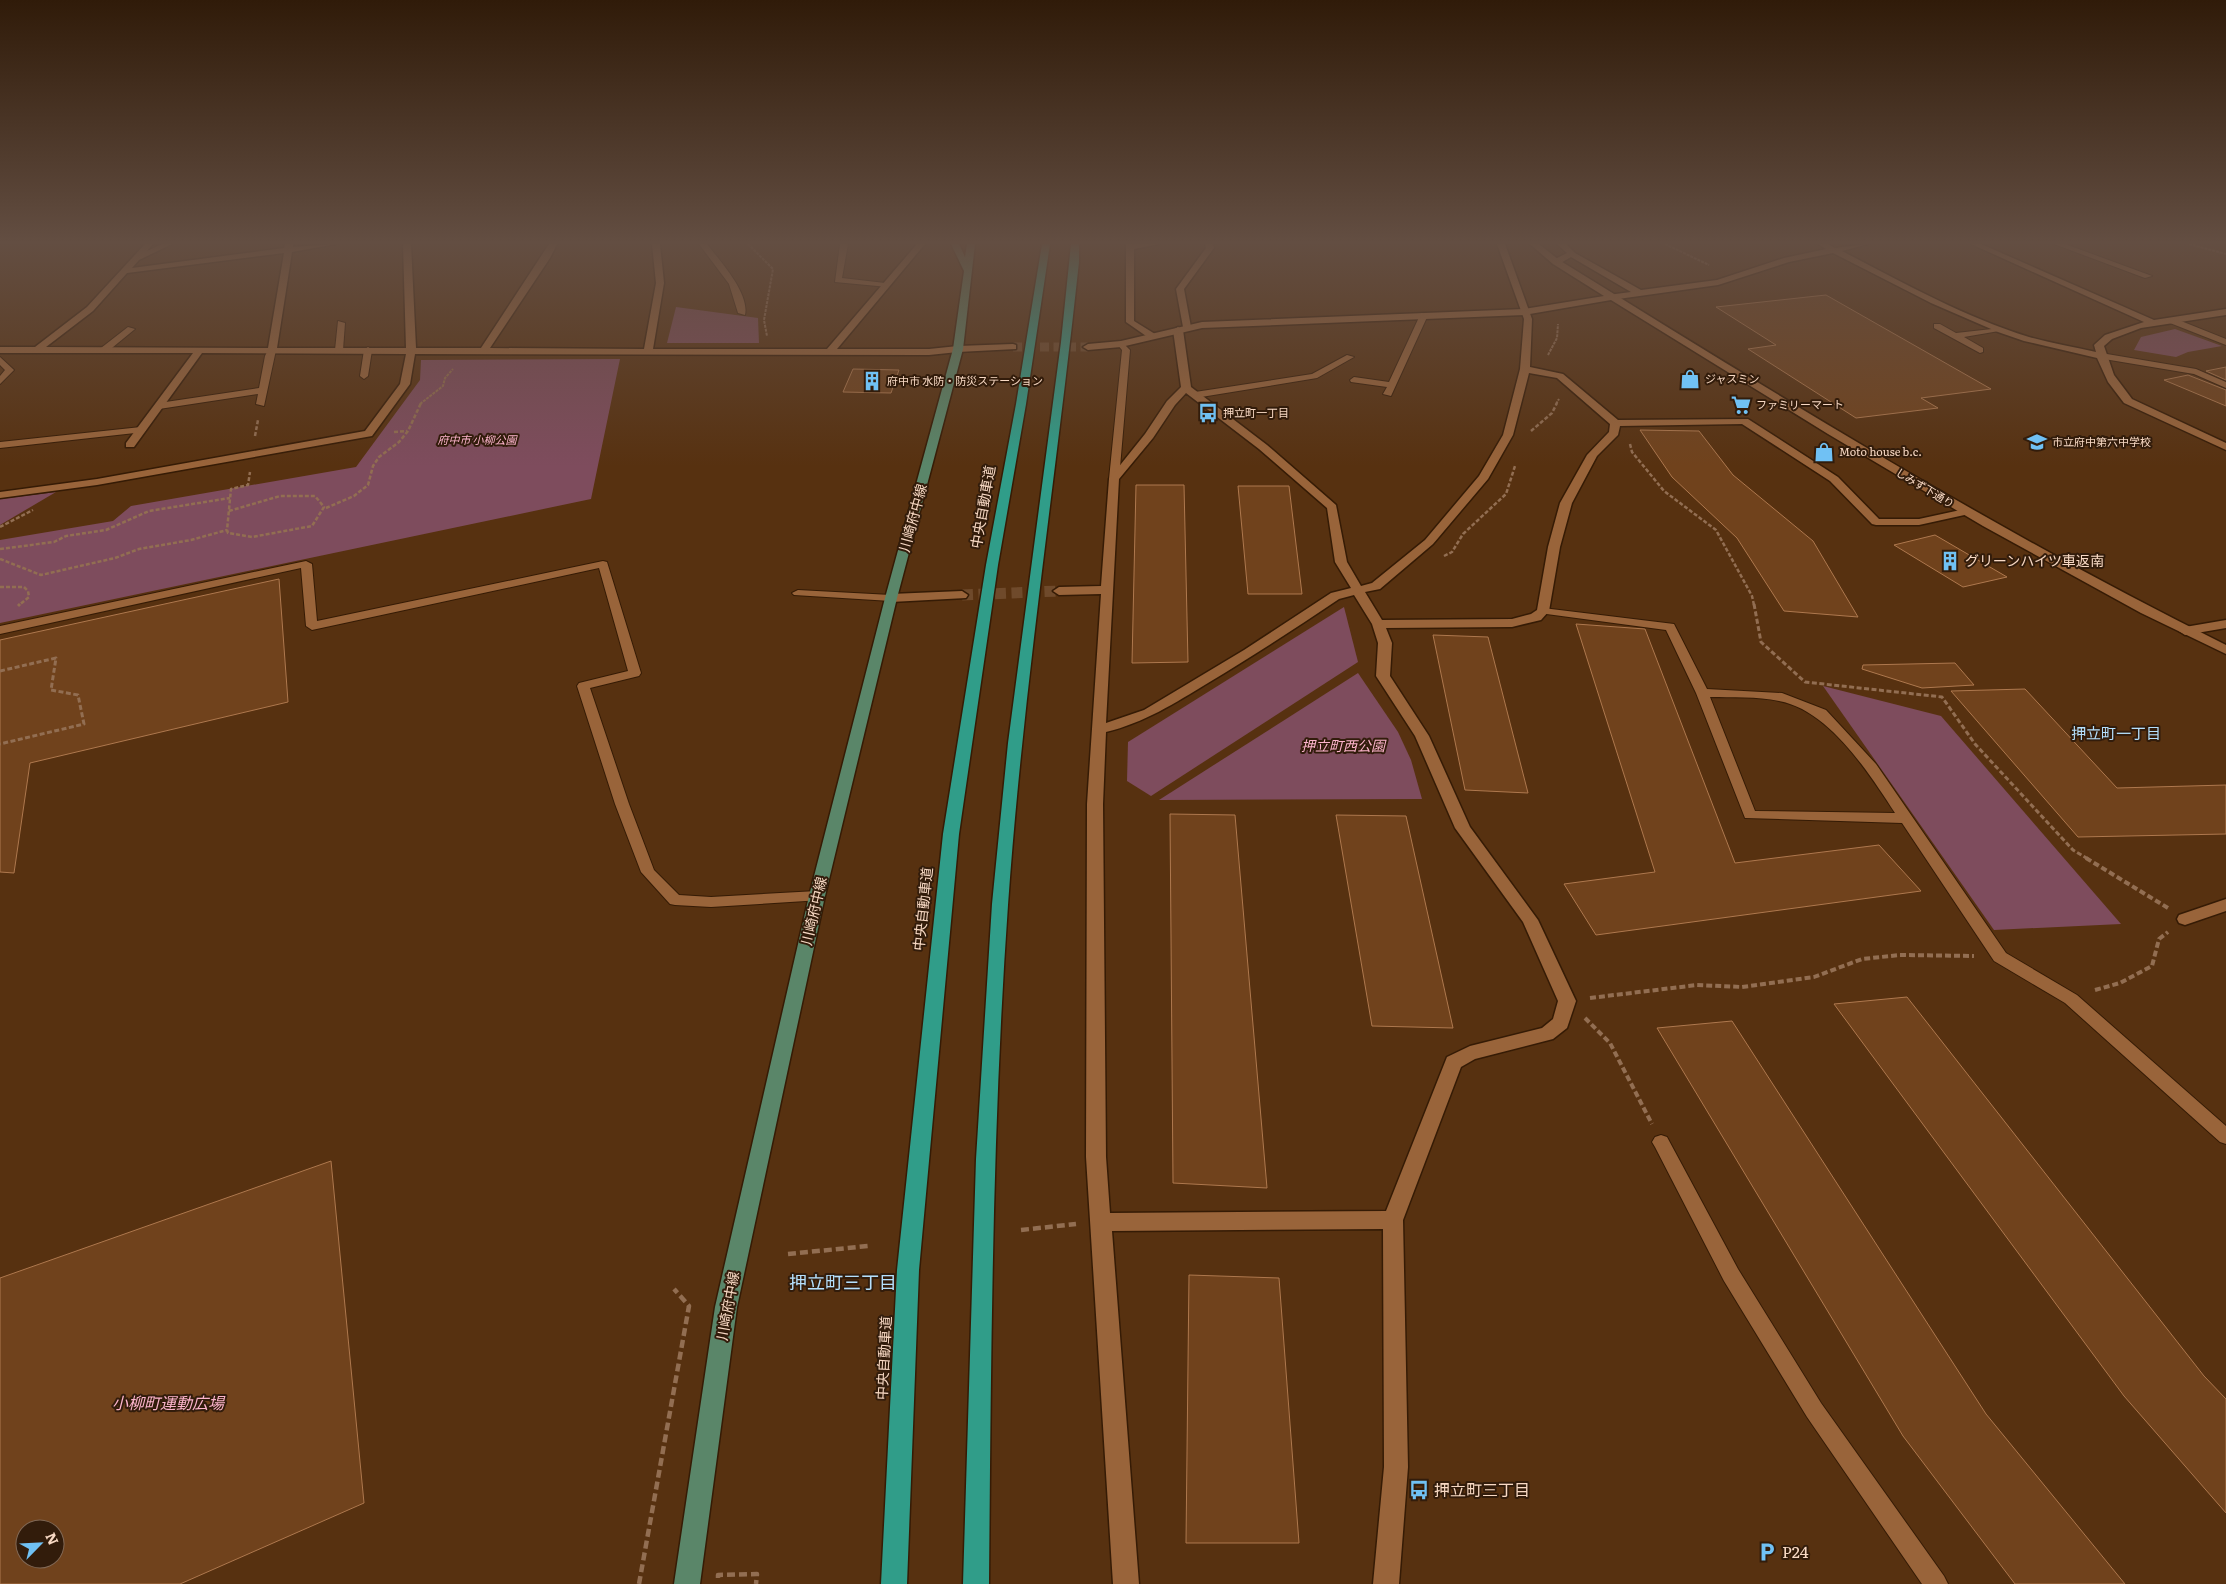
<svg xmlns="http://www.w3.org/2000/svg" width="2226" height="1584" font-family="Literata,'Noto Sans JP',serif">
  <rect width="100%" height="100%" fill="#573110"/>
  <!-- green -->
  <g fill="#7e4c5d">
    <polygon points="676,307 758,318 759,343 667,343"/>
    <polygon points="2175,329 2222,346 2188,352 2176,357 2134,350 2141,337"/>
    <polygon points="620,359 591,499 0,623 0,540 113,521 131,506 356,467 420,380 421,360"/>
    <polygon points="56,492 0,525 0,499"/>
    <polygon points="1344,607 1358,662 1151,796 1127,781 1128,742"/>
    <polygon points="1358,673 1398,732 1411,760 1422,799 1159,800"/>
    <polygon points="1823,686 1941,716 2121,924 1994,930"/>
  </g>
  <!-- building -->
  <g fill="#70421c" stroke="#ae784e" fill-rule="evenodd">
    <polygon points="1826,295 1991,389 1921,398 1938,408 1856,418 1748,349 1776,345 1716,307"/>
    <polygon points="2226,367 2226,380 2206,371"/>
    <polygon points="853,369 899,370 891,393 843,392"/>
    <polygon points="2188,375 2226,390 2226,406 2164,380"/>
    <polygon points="1640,430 1699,431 1733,475 1813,541 1858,617 1784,611 1737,538 1672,477"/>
    <polygon points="1136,485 1184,485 1188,662 1132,663"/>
    <polygon points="1238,486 1289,486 1302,594 1248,594"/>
    <polygon points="1935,535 2007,577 1963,587 1894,545"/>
    <polygon points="279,579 288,702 30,763 14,873 0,872 0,640"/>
    <polygon points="1576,624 1645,629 1735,863 1879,845 1921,891 1596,935 1564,884 1655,872"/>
    <polygon points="1433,635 1488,637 1528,793 1465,790"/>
    <polygon points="1955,663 1974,685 1922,688 1862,669 1863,665"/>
    <polygon points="2025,689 2117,788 2226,785 2226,834 2078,837 1951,691"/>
    <polygon points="1170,814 1235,815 1267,1188 1173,1183"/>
    <polygon points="1336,815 1406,816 1453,1028 1372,1026"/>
    <polygon points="1907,997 2204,1376 2226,1399 2226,1513 2124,1396 1834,1004"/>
    <polygon points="1732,1021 1986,1414 2125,1584 2015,1584 1903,1436 1657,1028"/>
    <path d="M331 1161 364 1503 180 1584H0V1278ZM25 1529H55V1559H25Z"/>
    <polygon points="1189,1275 1279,1278 1299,1543 1186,1543"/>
  </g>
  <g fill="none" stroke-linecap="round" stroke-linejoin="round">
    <!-- minor-tunnel -->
    <polyline stroke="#6f4a2b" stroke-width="11" stroke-dasharray="11 5.5" stroke-linecap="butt" points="962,595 1059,591"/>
    <!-- tertiary-tunnel -->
    <polyline stroke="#6f4a2b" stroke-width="9" stroke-dasharray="9 4.5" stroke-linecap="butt" points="1013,347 1088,347"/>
    <defs>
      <g id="service">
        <path d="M699 244H707C719 260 750 293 745 315L738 313 729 284Z"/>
        <polygon points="840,244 848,244 842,278 885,283 889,285 888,287 835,282"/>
        <polygon points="2054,244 2065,244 2152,276 2145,278"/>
        <polygon points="1421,313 1428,315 1391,396 1383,394 1387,387 1351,382 1350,380 1354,377 1389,382"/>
        <polygon points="2170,319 2176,319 2226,339 2226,345 2170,323"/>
        <polygon points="338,321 345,323 343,350 339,353 335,350"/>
        <polygon points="1934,324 1940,324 1956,333 2001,328 2005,330 1964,337 1983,348 1983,352 1980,353 1934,328"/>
        <polygon points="128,327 135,329 107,352 101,352 101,348"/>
        <polygon points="1121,341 1130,350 1119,479 1114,482 1109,479 1122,350 1117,344"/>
        <polygon points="272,347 276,350 264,406 256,404 258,394 159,409 154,406 159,403 259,388 265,356 269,348"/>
        <polygon points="368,347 372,350 368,376 364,379 360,376 364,350"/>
        <polygon points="2101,353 2196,369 2226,382 2226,388 2194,374 2098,358 2097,356"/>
        <polygon points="1347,355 1354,357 1317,378 1195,398 1190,395 1195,392 1312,374"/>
        <polygon points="0,357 14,370 0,384 0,376 5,370 0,365"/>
        <polygon points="141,427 146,430 144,432 0,448 0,442"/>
        <polygon points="306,561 312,564 317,621 603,561 607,562 641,673 639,676 590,688 629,804 654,870 679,895 711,897 817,891 822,892 824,896 822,900 711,907 675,905 670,904 641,872 615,804 577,686 579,683 628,671 599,568 312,630 306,626 301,568 0,634 0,626"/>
        <polygon points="798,590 891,595 897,598 891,601 794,595 792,593"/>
        <path d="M1543 608 1674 624 1707 689 1782 693 1826 710 1876 764 2006 953 2077 995 2226 1126V1144L2220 1142 2065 1003 1994 961 1902 823 1745 818 1696 693 1666 630 1539 613 1537 611ZM1710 697C1732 698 1757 696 1779 701 1829 710 1869 773 1895 813L1755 811Z"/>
        <polygon points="1661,1135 1667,1137 1738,1269 1821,1403 1944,1576 1948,1584 1922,1584 1807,1417 1724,1281 1655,1147 1652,1142 1655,1137"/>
      </g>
      <g id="minor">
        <path d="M145 244H153L147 251 162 244H172L139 260 132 268 284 248 285 244H293V247L336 244 292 252 277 348H406L403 244H411L416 348H481L549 244H557L550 258 490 348 644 349 656 283 652 244H660L664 283 653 349H827L917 244H925L837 349H929L958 346 963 349 958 352 929 355 415 354 410 384 372 436 97 485 0 498V492L97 479 365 431 400 384 406 354 202 353 134 447H126V443L193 353H0V347H35L87 307ZM284 253 268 348 46 347 93 311 127 273Z"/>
        <polygon points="1126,244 1159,244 1134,249 1134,321 1155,334 1155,338 1149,338 1126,322"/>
        <polygon points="1205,244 1213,244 1214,248 1184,289 1191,327 1187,330 1183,327 1176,289 1206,248"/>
        <path d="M1497 244H1505L1532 319 1530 367 1563 374 1618 420 1748 419 1838 477 1879 519H1919L1965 509 1971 512 1969 514 1919 525H1876L1872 524 1830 481 1742 424 1620 426 1618 435 1597 456 1572 503 1560 547 1549 611 1541 620 1512 627 1386 628 1392 643 1390 676 1429 736 1470 827 1538 920 1576 1001 1567 1028 1553 1039 1475 1059 1461 1067 1403 1220 1408 1467 1399 1584H1373L1384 1467 1383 1229 1112 1231 1139 1584H1113L1086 1157 1087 804 1101 594 1059 595 1053 591 1059 587 1101 586 1109 479 1145 434 1167 401 1181 387 1173 330 1178 327 1183 330 1191 387 1267 445 1336 505 1347 562 1361 586 1372 583 1425 540 1479 476 1503 435 1520 369 1524 319ZM1529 373 1557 378 1610 424 1609 432 1587 455 1560 503 1548 547 1537 610 1531 614 1512 619 1382 620 1365 592 1380 589 1433 544 1488 479 1513 435ZM1186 393 1259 449 1327 508 1335 562 1351 588 1331 593 1244 650 1144 710 1106 723 1119 479 1153 438 1175 405ZM1354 595 1372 624 1378 643 1376 676 1415 736 1455 828 1523 922 1558 1001 1553 1019 1542 1028 1470 1046 1447 1057 1386 1211 1110 1213 1106 1157 1103 804 1106 732C1144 723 1175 703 1208 683 1253 656 1296 628 1339 599Z"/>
        <path d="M1557 244H1566L1575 253 1641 290 1717 280 1784 258 1826 249 1818 244H1828L1835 248 1868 244 1842 251C1902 282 1964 317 2029 337 2051 343 2074 347 2096 352L2094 345 2105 335 2144 322 1971 244H1981L2154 320 2226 309V315L2141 328 2112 339 2104 346 2114 375 2132 399 2226 443V450L2124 403 2108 382 2097 358 2024 341 1998 332 1931 303 1833 253 1789 262 1718 285 1611 300 1607 297 1608 295 1631 292 1571 257 1559 264H1553V260L1567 253Z"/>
        <polygon points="962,591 968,595 966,598 891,602 885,598 891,594"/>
        <polygon points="2226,620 2226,628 2185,635 2179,631 2185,627"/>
        <polygon points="2226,899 2226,911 2185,925 2179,923 2177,919 2179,915"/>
      </g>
      <g id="tertiary">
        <path d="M1530 244H1539L1559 260C1777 395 1996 531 2226 645V654L2141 613 1983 526 1828 434 1611 300 1524 315 1202 328 1121 347 1088 350 1083 347 1088 344 1121 341 1202 322 1524 309 1604 296 1553 264Z"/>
        <polygon points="1013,344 1016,345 1016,349 958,352 953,349 958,346"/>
      </g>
      <polygon id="primary" points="951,244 959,244 965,257 967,244 975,244 963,349 897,598 825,896 737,1307 700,1584 674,1584 715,1307 809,896 885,598 953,349 964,271"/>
      <g id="motorway">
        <polygon points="1042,244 1050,244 1026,404 998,565 959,834 919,1270 907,1584 881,1584 897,1270 943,834 986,565 1016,404"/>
        <path d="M1071 244H1079V262C1056 476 1023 690 1008 905 992 1131 991 1358 989 1584H963L976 1159 992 904 1008 743 1061 342Z"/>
      </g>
    </defs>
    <!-- service casing -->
    <use href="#service" stroke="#351b05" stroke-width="2"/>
    <!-- minor casing -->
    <use href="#minor" stroke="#351b05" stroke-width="3"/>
    <!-- tertiary casing -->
    <use href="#tertiary" stroke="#351b05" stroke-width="3"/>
    <!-- primary casing -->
    <use href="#primary" stroke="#351b05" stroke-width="3"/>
    <!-- motorway casing -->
    <use href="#motorway" stroke="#351b05" stroke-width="3"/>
    <!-- path-far4 -->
    <g stroke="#926e52" stroke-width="2" stroke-dasharray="3 1" stroke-linecap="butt">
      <polyline points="748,244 773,269 764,320 767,336"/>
      <polyline points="1665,244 1709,265"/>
      <polyline points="2189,244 2226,254"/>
      <polyline points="1548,355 1557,338 1558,324"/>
      <polyline points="420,404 443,386 445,378 453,369"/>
      <polyline points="1556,404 1559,399"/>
    </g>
    <!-- path-far3 -->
    <g stroke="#926e52" stroke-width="2.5" stroke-dasharray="4 2" stroke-linecap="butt">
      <polyline points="1531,431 1552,413 1557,403"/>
      <polyline points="394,432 407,431"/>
      <polyline points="255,436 258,420"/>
      <polyline points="1630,444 1632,452 1664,491 1716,530 1752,596 1754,605"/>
      <polyline points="326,508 354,496 368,485 373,466 379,457 399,442 408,431 421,403"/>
      <polyline points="229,511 280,496 315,496 324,507 312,526 252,537 228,533 227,530 231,489 248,485 250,472"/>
      <polyline points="0,527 33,510"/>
      <polyline points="0,549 54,542 66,536 106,530 149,511 230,498"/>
      <polyline points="1444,556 1452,552 1463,534 1506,494 1515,466"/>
      <polyline points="0,559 41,575 115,558 139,549 191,540 227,530"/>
      <polyline points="0,587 24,587 28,591 29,597 19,605"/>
    </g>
    <!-- path-far2 -->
    <g stroke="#926e52" stroke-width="3" stroke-dasharray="5 2.5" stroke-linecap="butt">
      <polyline points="1754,604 1761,642 1805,682 1942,697 1975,744 2073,850 2088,859"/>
      <polyline points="18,606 20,604"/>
      <polyline points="0,671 56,658 51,690 78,695 84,724 0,744"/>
    </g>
    <!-- path-far1 -->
    <g stroke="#926e52" stroke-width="4" stroke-dasharray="6 3" stroke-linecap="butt">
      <polyline points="2086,858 2168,908"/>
      <polyline points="2095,990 2120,983 2152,966 2159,939 2168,932"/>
      <polyline points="1590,998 1697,985 1742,987 1814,977 1862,959 1900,955 1974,956"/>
      <polyline points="1585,1018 1610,1043 1652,1124"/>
    </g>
    <!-- path -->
    <g stroke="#926e52" stroke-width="4.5" stroke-dasharray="8 4" stroke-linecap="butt">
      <polyline points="1021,1230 1076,1224"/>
      <polyline points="788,1254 868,1246"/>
      <polyline points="718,1578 718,1575 757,1574 756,1584"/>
      <polyline points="639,1584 689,1306 674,1289"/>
    </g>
    <!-- service -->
    <use href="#service" fill="#99643a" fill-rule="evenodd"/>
    <!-- minor -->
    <use href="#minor" fill="#99643a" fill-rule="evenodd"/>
    <!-- tertiary -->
    <use href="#tertiary" fill="#99643a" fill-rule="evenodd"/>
    <!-- primary -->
    <use href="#primary" fill="#5a8669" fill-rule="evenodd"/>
    <!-- motorway -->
    <use href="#motorway" fill="#309d89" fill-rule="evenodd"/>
  </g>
  <!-- sky -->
  <linearGradient id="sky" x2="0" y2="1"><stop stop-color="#301b09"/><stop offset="0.52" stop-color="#634e42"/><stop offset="1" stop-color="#634e42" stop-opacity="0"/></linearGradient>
  <rect width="2226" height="466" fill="url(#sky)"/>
  <!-- icons -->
  <defs>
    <symbol id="shop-bare" viewBox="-9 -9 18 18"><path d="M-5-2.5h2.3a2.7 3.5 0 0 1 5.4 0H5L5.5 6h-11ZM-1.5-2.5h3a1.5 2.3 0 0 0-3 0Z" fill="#70c1f4" stroke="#321c0b" stroke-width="2.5" paint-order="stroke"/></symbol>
    <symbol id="building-bare" viewBox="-9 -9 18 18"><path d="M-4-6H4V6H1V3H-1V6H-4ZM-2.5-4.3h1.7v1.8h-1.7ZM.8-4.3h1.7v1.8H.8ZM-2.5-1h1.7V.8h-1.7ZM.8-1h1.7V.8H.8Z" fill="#70c1f4" stroke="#321c0b" stroke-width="2.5" paint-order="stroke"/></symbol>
    <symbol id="supermarket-bare" viewBox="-9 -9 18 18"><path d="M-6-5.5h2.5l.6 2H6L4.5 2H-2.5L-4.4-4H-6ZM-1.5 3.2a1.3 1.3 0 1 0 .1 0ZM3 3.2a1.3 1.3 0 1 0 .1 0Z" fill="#70c1f4" stroke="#321c0b" stroke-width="2.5" paint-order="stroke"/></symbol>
    <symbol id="bus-bare" viewBox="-9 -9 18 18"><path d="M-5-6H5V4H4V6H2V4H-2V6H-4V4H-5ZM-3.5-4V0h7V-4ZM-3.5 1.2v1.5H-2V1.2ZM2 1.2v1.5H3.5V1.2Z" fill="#70c1f4" stroke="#321c0b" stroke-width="2.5" paint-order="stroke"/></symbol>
    <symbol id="school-bare" viewBox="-9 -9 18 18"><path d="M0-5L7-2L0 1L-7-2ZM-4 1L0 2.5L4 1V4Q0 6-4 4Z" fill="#70c1f4" stroke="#321c0b" stroke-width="2.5" paint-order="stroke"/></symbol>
    <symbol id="parking-bare" viewBox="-9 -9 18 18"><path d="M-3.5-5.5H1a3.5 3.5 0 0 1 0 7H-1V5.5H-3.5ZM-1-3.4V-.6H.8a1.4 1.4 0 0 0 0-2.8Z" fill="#70c1f4" stroke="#321c0b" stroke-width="2.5" paint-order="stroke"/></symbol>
  </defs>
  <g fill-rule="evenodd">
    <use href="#shop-bare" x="1676" y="365" width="28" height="28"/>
    <use href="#building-bare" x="858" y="367" width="28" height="28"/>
    <use href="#supermarket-bare" x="1727" y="391" width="28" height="28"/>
    <use href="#bus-bare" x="1194" y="399" width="28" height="28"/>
    <use href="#school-bare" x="2023" y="428" width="28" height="28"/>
    <use href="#shop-bare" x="1810" y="438" width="28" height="28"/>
    <use href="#building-bare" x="1936" y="547" width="28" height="28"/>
    <use href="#bus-bare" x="1405" y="1476" width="28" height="28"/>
    <use href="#parking-bare" x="1753" y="1538" width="28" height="28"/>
  </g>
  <g text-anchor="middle" stroke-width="4" stroke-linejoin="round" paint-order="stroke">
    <!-- far-poi labels -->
    <g font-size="11" fill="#f8d9c4" stroke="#321c0b" text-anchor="start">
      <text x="1705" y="383">ジャスミン</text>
      <text x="887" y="385">府中市 水防・防災ステーション</text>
      <text x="1756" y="409">ファミリーマート</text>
      <text x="1223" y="417">押立町一丁目</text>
      <text x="2052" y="446">市立府中第六中学校</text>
      <text x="1839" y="456">Moto house b.c.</text>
    </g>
    <!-- far-park labels -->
    <g font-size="11" font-style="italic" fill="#fcb4cc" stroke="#321c0b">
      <text x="477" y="444">府中市 小柳公園</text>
    </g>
    <!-- far-street labels -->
    <g font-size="11" fill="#f8d9c4" stroke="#321c0b">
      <text transform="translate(1925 488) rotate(31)" y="4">しみず下通り</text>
    </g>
    <!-- street labels -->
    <g font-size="14" fill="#f8d9c4" stroke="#321c0b">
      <text transform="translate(983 507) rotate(-80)" y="5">中央自動車道</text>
      <text transform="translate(913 518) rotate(-75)" y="5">川崎府中線</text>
      <text transform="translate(923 909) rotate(-84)" y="5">中央自動車道</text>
      <text transform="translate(814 911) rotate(-77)" y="5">川崎府中線</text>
      <text transform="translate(728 1306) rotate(-80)" y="5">川崎府中線</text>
      <text transform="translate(884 1358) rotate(-87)" y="5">中央自動車道</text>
    </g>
    <!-- poi labels -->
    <g font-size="14" fill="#f8d9c4" stroke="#321c0b" text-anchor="start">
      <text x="1965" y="566">グリーンハイツ車返南</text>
    </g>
    <!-- park labels -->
    <g font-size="14" font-style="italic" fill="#fcb4cc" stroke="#321c0b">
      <text x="1343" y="751">押立町西公園</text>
    </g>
    <!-- neighbourhood labels -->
    <g font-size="15" fill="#b5e0fd" stroke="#321c0b">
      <text x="2116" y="739">押立町一丁目</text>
    </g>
    <!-- near-park labels -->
    <g font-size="16" font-style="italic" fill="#fcb4cc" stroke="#321c0b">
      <text x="168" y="1409">小柳町運動広場</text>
    </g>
    <!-- near-poi labels -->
    <g font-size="16" fill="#f8d9c4" stroke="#321c0b" text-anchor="start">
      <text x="1434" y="1496">押立町三丁目</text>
      <text x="1782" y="1558">P24</text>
    </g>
    <!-- near-neighbourhood labels -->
    <g font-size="18" fill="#b5e0fd" stroke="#321c0b">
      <text x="843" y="1289">押立町三丁目</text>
    </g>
  </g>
  <!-- north arrow -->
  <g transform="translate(40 1544) rotate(66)"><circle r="24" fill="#321c0b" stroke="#816855"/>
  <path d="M0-4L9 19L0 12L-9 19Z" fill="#70c1f4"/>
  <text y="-8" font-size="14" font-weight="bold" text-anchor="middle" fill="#f8d9c4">N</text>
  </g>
</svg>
